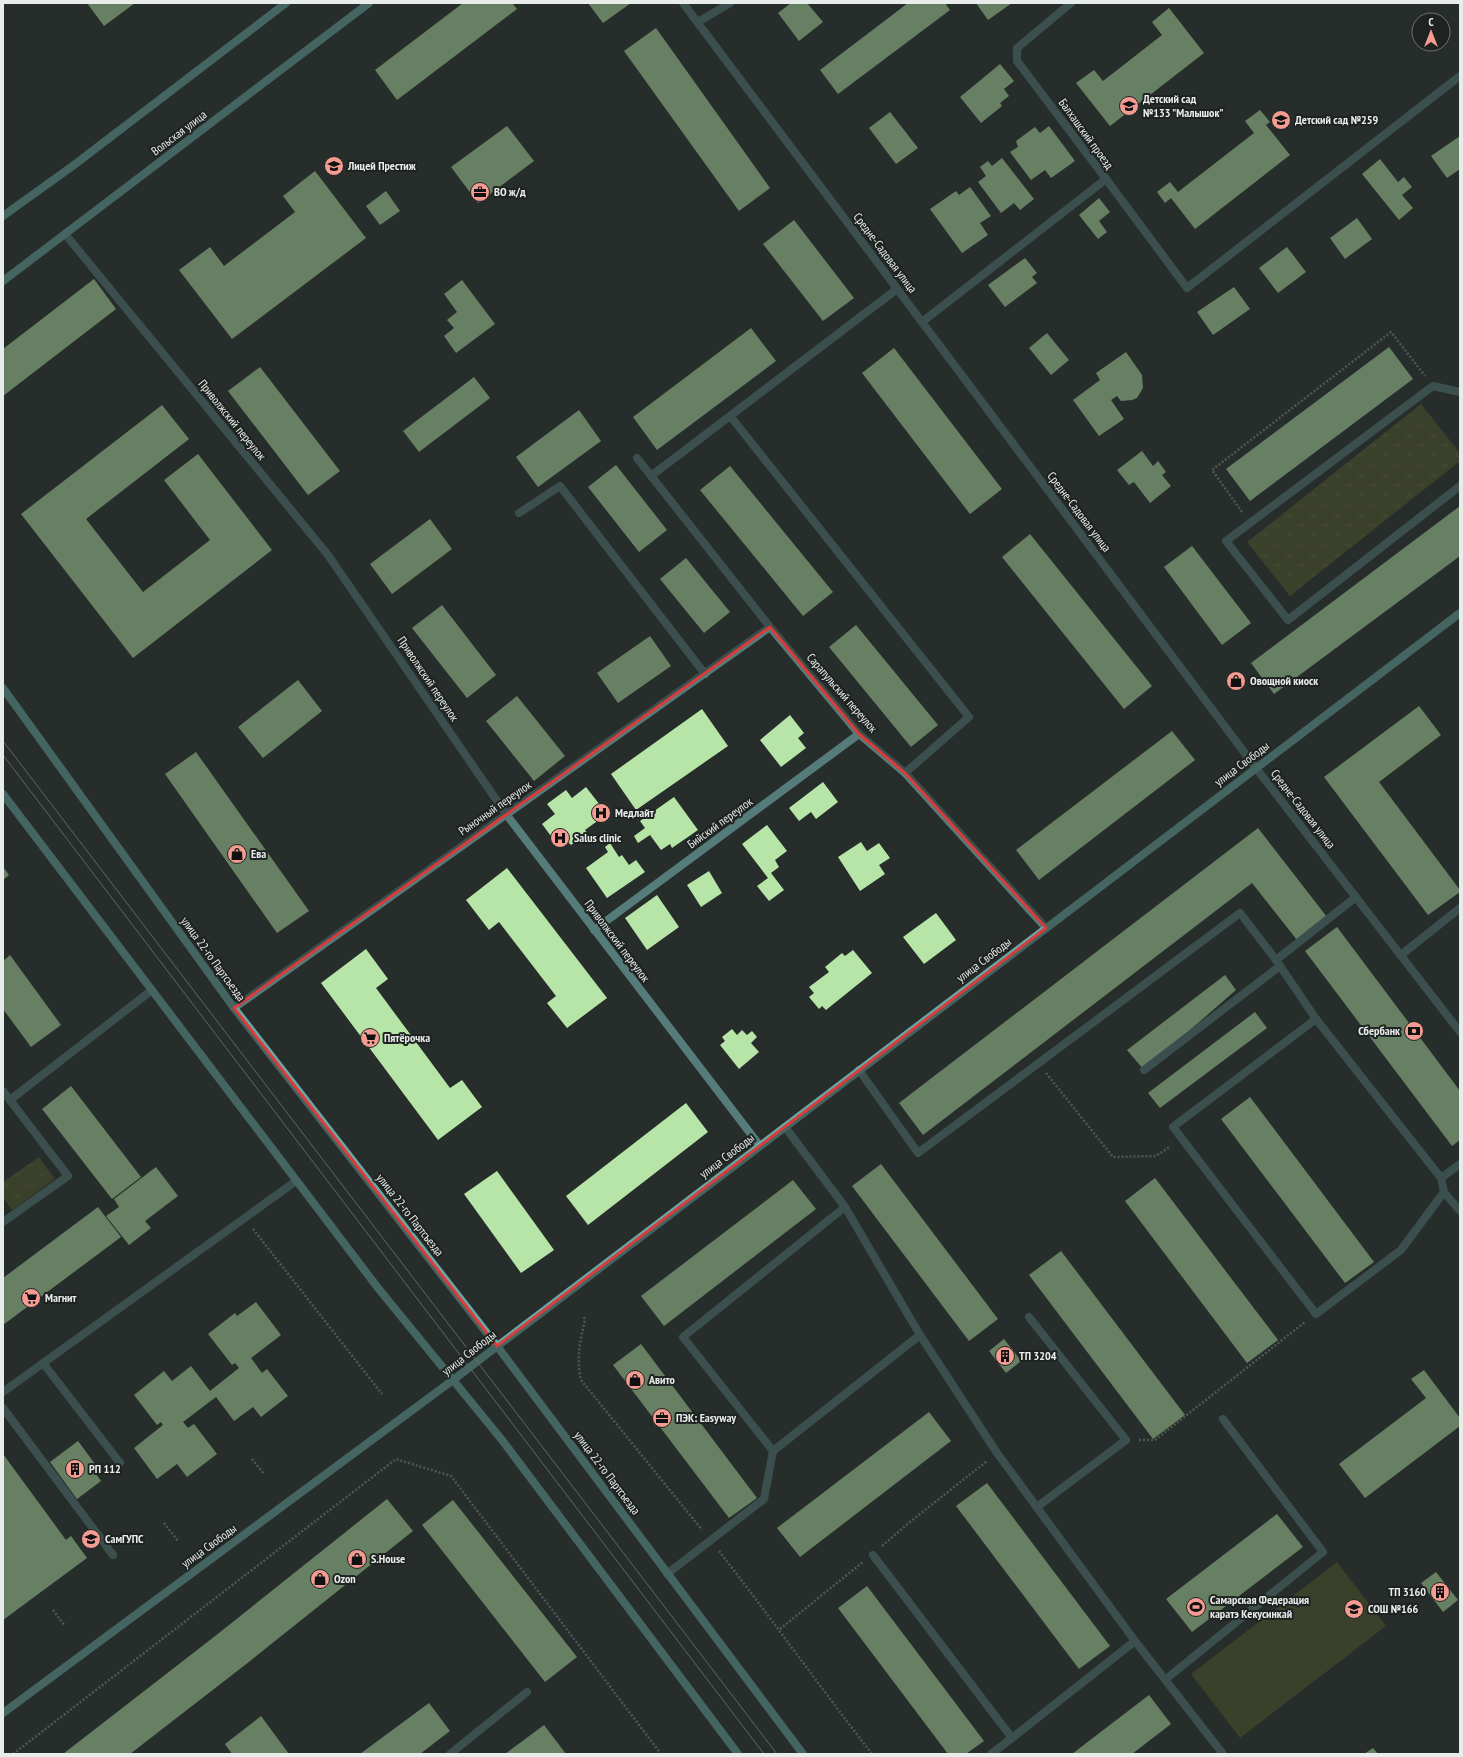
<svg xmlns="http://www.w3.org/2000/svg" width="1463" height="1757" font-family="'PT Sans Narrow',sans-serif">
  <defs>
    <pattern id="grass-tufts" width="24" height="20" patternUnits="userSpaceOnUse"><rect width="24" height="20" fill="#56572a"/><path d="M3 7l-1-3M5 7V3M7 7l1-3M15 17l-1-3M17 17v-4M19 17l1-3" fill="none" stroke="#6e6f49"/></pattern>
  </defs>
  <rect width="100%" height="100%" fill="#272d2a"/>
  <!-- grass -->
  <g fill="url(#grass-tufts)">
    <polygon points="1421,404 1460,453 1460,461 1290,596 1247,542"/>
    <polygon points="39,1157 55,1179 12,1210 3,1197 3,1182"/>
  </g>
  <!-- garden -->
  <polygon fill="#56572a" points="1337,1562 1386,1626 1240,1738 1191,1674"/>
  <!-- building -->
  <g fill="#b7e5a8">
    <polygon points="87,3 135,3 104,26"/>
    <polygon points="463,3 512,3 517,9 397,100 375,70"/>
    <polygon points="588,3 631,3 603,23"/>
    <polygon points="791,3 807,3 823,22 799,41 778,13"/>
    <polygon points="908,3 945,3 950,10 838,94 820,70"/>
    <polygon points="976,3 1012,3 988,20"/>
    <polygon points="1169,8 1204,53 1110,126 1076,83 1094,70 1103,81 1162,35 1152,22"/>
    <polygon points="656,28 770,188 739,211 624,51"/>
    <polygon points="1000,64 1014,81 1004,89 1009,96 1000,103 1002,106 981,123 960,97"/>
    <polygon points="1260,110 1270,122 1266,125 1290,155 1195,229 1171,198 1165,203 1157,192 1170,182 1178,192 1254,133 1245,121"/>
    <polygon points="890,112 918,148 896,164 869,128"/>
    <polygon points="507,126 534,161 478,203 451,167"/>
    <polygon points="1049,126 1075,161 1051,178 1045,170 1031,180 1010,152 1018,147 1016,141 1035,127 1040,133"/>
    <polygon points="1460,136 1460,169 1447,178 1431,156"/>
    <polygon points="1002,158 1034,199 1020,210 1014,203 1001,213 978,182 986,176 980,167 988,161 992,166"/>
    <polygon points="1380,159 1398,182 1404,177 1412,187 1402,195 1413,208 1399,220 1362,174"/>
    <polygon points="315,171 366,238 232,339 179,270 210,247 224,266 295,212 283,196"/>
    <polygon points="970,187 991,216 980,223 988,235 962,253 930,209 956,191 959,195"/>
    <polygon points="386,191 400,211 380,225 366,206"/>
    <polygon points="1099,198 1110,212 1099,221 1107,232 1098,239 1079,215"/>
    <polygon points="1357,218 1372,239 1345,259 1330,238"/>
    <polygon points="794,220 854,298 823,321 763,244"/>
    <polygon points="1287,247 1306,272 1278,293 1259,268"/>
    <polygon points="1025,258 1037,273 1032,277 1037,283 1005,307 988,285"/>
    <polygon points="94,279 116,309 3,396 3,349"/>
    <polygon points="462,280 495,324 456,353 444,336 454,328 447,320 457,312 444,294"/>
    <polygon points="1234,287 1250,309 1213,335 1197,312"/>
    <polygon points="751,328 776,361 657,450 633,417"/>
    <polygon points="1047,333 1069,360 1051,375 1029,348"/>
    <polygon points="1389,347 1413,379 1250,501 1226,469"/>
    <polygon points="894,348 1002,489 970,514 862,373"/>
    <polygon points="1126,352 1142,375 1143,388 1137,398 1132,400 1121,401 1117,396 1111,400 1124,419 1099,436 1073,400 1100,380 1096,373"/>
    <polygon points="260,367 340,471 308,495 228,391"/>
    <polygon points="474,377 490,398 419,452 403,431"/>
    <polygon points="162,405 189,439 86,519 143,592 210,540 164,480 198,454 272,550 133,658 21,514"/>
    <polygon points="579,410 601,441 538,487 516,457"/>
    <polygon points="1142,451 1153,466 1158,461 1166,472 1162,475 1171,486 1150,503 1134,482 1129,485 1117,470"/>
    <polygon points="616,465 667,530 639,552 588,487"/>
    <polygon points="730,466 833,592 803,616 700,490"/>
    <polygon points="1460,506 1460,556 1274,694 1251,663"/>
    <polygon points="430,519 452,549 392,594 370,564"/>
    <polygon points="1030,534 1152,686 1124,709 1002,557"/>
    <polygon points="1192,546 1251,623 1222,645 1164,567"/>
    <polygon points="686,558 730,612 704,633 660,579"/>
    <polygon points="442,605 496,675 467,698 412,628"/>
    <polygon points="856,625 938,725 911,747 829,647"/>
    <polygon points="650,636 671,666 618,703 597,673"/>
    <polygon points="298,680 322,711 263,758 238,727"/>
    <polygon points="517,696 565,756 534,781 486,721"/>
    <polygon points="1419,706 1441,735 1379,782 1460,890 1460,892 1428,915 1324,777"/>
    <polygon points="702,709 728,746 636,810 611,774"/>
    <polygon points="790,715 804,733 798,738 806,748 781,767 760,740"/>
    <polygon points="1172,731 1195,760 1039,880 1016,850"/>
    <polygon points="196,752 309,911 277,933 165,774"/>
    <polygon points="823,782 838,802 816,819 811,812 799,821 789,808"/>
    <polygon points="586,787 607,814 585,830 587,833 571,845 567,841 559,847 542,824 555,814 547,804 566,790 572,798"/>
    <polygon points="674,797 698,830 672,848 670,844 661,850 650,835 638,843 634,836 645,828 640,821"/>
    <polygon points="767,825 787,851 775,860 779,867 771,873 784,890 769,901 757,886 768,878 742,844"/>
    <polygon points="1258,828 1327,917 1297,940 1252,883 923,1135 899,1103"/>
    <polygon points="861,842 867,851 879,843 890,858 879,865 885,874 860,891 838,857"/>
    <polygon points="610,843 619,857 622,855 629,865 636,860 645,872 607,898 586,868 608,852 605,847"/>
    <polygon points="3,867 9,875 3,880"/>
    <polygon points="507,868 607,998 567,1028 547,1003 556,996 499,922 489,930 466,900"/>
    <polygon points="709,871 722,893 701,907 687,885"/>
    <polygon points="657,895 679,927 647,950 625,918"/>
    <polygon points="936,913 956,940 924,964 903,937"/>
    <polygon points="1337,927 1460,1091 1460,1140 1452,1146 1305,951"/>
    <polygon points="366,949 388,979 376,988 450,1088 462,1080 482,1107 438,1140 321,983"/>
    <polygon points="853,950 872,973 826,1010 822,1006 819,1009 809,997 814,993 809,987 829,972 825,967 842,953 845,956"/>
    <polygon points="10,955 61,1025 31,1047 3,1009 3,961"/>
    <polygon points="1225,975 1236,990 1144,1070 1127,1050"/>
    <polygon points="1255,1012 1267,1028 1160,1108 1148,1093"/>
    <polygon points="732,1029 737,1035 742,1030 747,1035 752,1031 757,1037 751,1043 759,1052 739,1069 720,1045 725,1041 722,1037"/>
    <polygon points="71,1086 141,1177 112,1199 42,1109"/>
    <polygon points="1250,1097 1374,1262 1345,1283 1221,1119"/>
    <polygon points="686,1103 708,1132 588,1225 566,1196"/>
    <polygon points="881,1164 998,1319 969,1341 852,1186"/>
    <polygon points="156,1167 178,1196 145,1221 151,1228 129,1245 106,1216 119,1207 114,1199"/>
    <polygon points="497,1171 554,1250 521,1273 464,1194"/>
    <polygon points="1155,1178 1278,1340 1247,1363 1125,1201"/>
    <polygon points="793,1180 816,1209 664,1326 641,1296"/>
    <polygon points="98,1207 121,1237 3,1325 3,1278"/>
    <polygon points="1061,1251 1185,1415 1153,1439 1029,1275"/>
    <polygon points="256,1302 281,1335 251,1358 262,1373 267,1369 288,1396 261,1417 253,1407 234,1421 216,1397 183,1422 188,1428 194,1424 217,1454 187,1477 177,1464 157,1479 134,1448 163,1425 161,1422 157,1425 134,1395 164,1371 172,1381 191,1366 210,1391 239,1368 235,1363 232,1365 208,1334 235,1313 237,1316"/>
    <polygon points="1004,1339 1021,1361 1006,1373 989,1351"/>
    <polygon points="641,1344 757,1498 729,1518 613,1365"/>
    <polygon points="1424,1370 1460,1418 1460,1426 1365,1498 1339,1464 1426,1398 1411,1379"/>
    <polygon points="929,1412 951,1441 800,1557 777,1528"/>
    <polygon points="78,1441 98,1468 94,1471 101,1481 77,1499 50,1462"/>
    <polygon points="3,1454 66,1540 71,1536 87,1558 3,1620"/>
    <polygon points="987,1483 1110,1646 1079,1669 956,1506"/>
    <polygon points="387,1499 413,1531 245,1665 130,1754 63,1754 219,1633"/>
    <polygon points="453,1500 577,1657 545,1682 422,1525"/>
    <polygon points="1277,1514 1303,1547 1192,1632 1166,1599"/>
    <polygon points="1436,1572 1458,1600 1443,1612 1421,1583"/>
    <polygon points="867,1586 984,1741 966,1754 948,1754 838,1608"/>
    <polygon points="1149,1695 1171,1724 1132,1754 1072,1754"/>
    <polygon points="429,1703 450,1731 420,1754 360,1754"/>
    <polygon points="261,1716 289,1754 232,1754 225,1744"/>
    <polygon points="544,1725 566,1754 505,1754"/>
    <polygon points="1373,1748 1378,1754 1364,1754"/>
  </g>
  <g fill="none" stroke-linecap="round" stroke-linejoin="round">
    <!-- path -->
    <g stroke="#838885" stroke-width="2.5" stroke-dasharray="2 2" stroke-linecap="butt">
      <polyline points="1242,512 1212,470 1391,332 1425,376"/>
      <polyline points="1046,1073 1113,1157 1156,1156 1171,1146"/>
      <polyline points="253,1229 382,1394"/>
      <path d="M584 1317 585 1320C580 1341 576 1359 581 1380L702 1530"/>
      <polyline points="1139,1440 1155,1440 1305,1322"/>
      <polyline points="252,1459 264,1474"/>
      <polyline points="164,1523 178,1541"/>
      <polyline points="882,1546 911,1521 987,1461"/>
      <path d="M719 1551C771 1618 820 1687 872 1754"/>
      <polyline points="53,1610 65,1626"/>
      <polyline points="780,1629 863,1562"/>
      <polyline points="13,1754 396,1459 451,1476 661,1754"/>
    </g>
    <!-- service -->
    <g stroke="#557b7a" stroke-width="8">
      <polyline points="698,22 730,3"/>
      <polyline points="1106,179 1187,288 1460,76"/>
      <polyline points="1460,392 1433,386 1226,541 1288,620 1460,486"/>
      <polyline points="731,417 969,717 905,773"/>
      <polyline points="651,476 897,289"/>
      <polyline points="519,513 560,486 705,674"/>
      <polyline points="1401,955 1460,908"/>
      <polyline points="1276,960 1316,1019 1441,1178 1444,1192 1460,1211"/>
      <polyline points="1316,1019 1173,1127 1316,1314 1401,1250 1444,1192"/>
      <polyline points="859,1070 918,1153 1240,913 1276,960 1356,897"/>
      <polyline points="1144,1070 1280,966"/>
      <polyline points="3,1091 68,1176 3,1222"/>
      <polyline points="10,1100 152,990"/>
      <polyline points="785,1127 845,1207 920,1335 997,1453 1135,1641 1012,1738"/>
      <polyline points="1441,1178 1460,1164"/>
      <polyline points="1029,1317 1126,1440 1037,1507"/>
      <polyline points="43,1363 120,1463"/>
      <polyline points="3,1392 296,1181"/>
      <polyline points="3,1408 113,1555"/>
      <polyline points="773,1451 683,1337 845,1207"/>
      <polyline points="873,1555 1012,1738 991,1754"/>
      <polyline points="667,1574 764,1499 773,1451 920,1335"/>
      <polyline points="1135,1641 1223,1754"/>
      <polyline points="1166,1679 1323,1552 1223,1419"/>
    </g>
    <!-- minor -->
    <g stroke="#557b7a" stroke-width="8">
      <polyline points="65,234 328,555 506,814 760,1146"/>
      <polyline points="922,322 1106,179 1017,61 1017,48 1071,3"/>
      <polyline points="637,458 770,627 859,734 905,773 1046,928"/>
      <polyline points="594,930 859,734"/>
      <polyline points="234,1008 770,627"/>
      <polyline points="450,1754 527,1692"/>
    </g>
    <!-- tertiary -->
    <polyline stroke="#557b7a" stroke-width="8" points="683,3 1256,768 1460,1032"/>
    <!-- secondary -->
    <g stroke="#69a8a6" stroke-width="8">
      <polyline points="3,216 74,165 286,3"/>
      <polyline points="3,281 369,3"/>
      <polyline points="3,688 234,1008 497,1346 803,1754"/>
      <polyline points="3,794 378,1288 502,1440 738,1754"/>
      <polyline points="3,1713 453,1380 1460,613"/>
    </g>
    <!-- tram -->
    <g stroke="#a9aeab" stroke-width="1">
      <polyline points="3,741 777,1754"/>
      <polyline points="3,755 764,1754"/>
    </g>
  </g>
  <!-- marked area -->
  <path d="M0 0H1463V1757H0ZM770 627 859 734 905 773 1046 928 497 1346 234 1008Z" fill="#272d2a" fill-opacity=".55" fill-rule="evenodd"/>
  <path fill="none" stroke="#d83c3b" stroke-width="3" stroke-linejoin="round" d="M770 627 859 734 905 773 1046 928 497 1346 234 1008Z"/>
  <!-- icons -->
  <defs>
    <symbol id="school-disc" viewBox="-11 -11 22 22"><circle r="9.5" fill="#f59c92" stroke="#1e2321"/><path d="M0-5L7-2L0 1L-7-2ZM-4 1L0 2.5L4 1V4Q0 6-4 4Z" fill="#111"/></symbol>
    <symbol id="office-disc" viewBox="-11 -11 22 22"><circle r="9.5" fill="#f59c92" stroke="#1e2321"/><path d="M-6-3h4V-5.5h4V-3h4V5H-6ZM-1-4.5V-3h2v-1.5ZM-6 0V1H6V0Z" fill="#111"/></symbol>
    <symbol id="shop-disc" viewBox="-11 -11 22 22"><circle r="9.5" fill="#f59c92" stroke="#1e2321"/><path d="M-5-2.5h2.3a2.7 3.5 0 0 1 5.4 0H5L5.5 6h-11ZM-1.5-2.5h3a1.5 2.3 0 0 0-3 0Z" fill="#111"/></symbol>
    <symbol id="hospital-disc" viewBox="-11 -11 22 22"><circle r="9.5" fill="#f59c92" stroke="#1e2321"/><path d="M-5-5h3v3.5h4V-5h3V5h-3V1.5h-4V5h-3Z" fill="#111"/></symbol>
    <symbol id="bank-disc" viewBox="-11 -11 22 22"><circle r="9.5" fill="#f59c92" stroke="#1e2321"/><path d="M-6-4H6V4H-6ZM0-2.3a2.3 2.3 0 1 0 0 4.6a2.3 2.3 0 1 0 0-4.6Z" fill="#111"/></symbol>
    <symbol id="supermarket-disc" viewBox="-11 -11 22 22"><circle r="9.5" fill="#f59c92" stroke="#1e2321"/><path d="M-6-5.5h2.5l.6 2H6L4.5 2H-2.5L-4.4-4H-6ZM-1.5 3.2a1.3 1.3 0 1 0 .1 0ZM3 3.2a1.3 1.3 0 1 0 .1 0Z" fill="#111"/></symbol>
    <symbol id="building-disc" viewBox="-11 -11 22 22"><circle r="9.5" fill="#f59c92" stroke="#1e2321"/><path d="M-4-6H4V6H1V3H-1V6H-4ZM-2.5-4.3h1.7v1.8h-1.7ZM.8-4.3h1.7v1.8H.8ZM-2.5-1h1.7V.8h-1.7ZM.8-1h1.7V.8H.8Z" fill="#111"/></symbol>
    <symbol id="university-disc" viewBox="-11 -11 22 22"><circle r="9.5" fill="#f59c92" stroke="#1e2321"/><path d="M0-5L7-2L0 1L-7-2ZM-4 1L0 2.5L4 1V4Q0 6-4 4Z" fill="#111"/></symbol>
    <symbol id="stadium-disc" viewBox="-11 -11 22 22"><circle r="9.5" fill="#f59c92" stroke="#1e2321"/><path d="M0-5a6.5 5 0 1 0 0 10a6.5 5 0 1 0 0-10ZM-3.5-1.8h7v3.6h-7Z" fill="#111"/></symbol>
  </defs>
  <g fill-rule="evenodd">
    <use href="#school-disc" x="1118" y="95" width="22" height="22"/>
    <use href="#school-disc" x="1270" y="109" width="22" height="22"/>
    <use href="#school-disc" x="323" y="155" width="22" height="22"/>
    <use href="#office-disc" x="469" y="181" width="22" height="22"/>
    <use href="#shop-disc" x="1225" y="670" width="22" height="22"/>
    <use href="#hospital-disc" x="590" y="802" width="22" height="22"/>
    <use href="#hospital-disc" x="549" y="827" width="22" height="22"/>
    <use href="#shop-disc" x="226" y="843" width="22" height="22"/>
    <use href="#bank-disc" x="1403" y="1020" width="22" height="22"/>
    <use href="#supermarket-disc" x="359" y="1027" width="22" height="22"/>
    <use href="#supermarket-disc" x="20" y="1287" width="22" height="22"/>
    <use href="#building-disc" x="994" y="1345" width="22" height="22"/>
    <use href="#shop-disc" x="624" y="1369" width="22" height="22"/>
    <use href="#office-disc" x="651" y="1407" width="22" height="22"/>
    <use href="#building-disc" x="64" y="1458" width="22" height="22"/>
    <use href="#university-disc" x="80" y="1528" width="22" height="22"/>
    <use href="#shop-disc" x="346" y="1548" width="22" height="22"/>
    <use href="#shop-disc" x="309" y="1568" width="22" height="22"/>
    <use href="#building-disc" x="1429" y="1581" width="22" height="22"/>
    <use href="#stadium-disc" x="1185" y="1596" width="22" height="22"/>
    <use href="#school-disc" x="1343" y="1598" width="22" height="22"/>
  </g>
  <g text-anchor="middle" stroke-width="4" stroke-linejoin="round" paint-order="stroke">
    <!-- poi labels -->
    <g font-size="12" font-weight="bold" fill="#e8ecea" stroke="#1e2321" text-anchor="start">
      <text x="1143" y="103">Детский сад<tspan x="1143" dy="14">№133 "Малышок"</tspan></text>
      <text x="1295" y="124">Детский сад №259</text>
      <text x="348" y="170">Лицей Престиж</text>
      <text x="494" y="196">ВО ж/д</text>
      <text x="1250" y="685">Овощной киоск</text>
      <text x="615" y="817">Медлайт</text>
      <text x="574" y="842">Salus clinic</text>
      <text x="251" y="858">Ева</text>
      <text x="1400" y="1035" text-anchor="end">Сбербанк</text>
      <text x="384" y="1042">Пятёрочка</text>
      <text x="45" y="1302">Магнит</text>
      <text x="1019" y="1360">ТП 3204</text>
      <text x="649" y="1384">Авито</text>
      <text x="676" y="1422">ПЭК: Easyway</text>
      <text x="89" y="1473">РП 112</text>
      <text x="105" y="1543">СамГУПС</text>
      <text x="371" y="1563">S.House</text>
      <text x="334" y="1583">Ozon</text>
      <text x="1426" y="1596" text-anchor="end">ТП 3160</text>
      <text x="1210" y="1604">Самарская Федерация<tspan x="1210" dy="14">каратэ Кекусинкай</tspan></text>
      <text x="1368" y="1613">СОШ №166</text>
    </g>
    <!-- street labels -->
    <g font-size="12" fill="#e8ecea" stroke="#1e2321">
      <text transform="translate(179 133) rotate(-37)" y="4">Вольская улица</text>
      <text transform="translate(1086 134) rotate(54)" y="4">Балхашский проезд</text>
      <text transform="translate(885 253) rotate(53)" y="4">Средне-Садовая улица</text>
      <text transform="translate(232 420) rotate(51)" y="4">Приволжский переулок</text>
      <text transform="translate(1079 512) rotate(53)" y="4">Средне-Садовая улица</text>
      <text transform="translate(428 679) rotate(56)" y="4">Приволжский переулок</text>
      <text transform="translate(842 693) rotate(49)" y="4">Сарапульский переулок</text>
      <text transform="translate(1242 764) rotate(-37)" y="4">улица Свободы</text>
      <text transform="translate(495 808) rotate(-35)" y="4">Рыночный переулок</text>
      <text transform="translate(1303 809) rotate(52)" y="4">Средне-Садовая улица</text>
      <text transform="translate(720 823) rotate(-36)" y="4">Бийский переулок</text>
      <text transform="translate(617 941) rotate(53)" y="4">Приволжский переулок</text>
      <text transform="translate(213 959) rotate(54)" y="4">улица 22-го Партсъезда</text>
      <text transform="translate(984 960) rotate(-37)" y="4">улица Свободы</text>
      <text transform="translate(727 1156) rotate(-37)" y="4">улица Свободы</text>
      <text transform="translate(410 1215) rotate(52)" y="4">улица 22-го Партсъезда</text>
      <text transform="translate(469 1353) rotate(-38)" y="4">улица Свободы</text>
      <text transform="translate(607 1473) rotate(53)" y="4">улица 22-го Партсъезда</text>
      <text transform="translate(209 1546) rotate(-36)" y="4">улица Свободы</text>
    </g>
  </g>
  <!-- border -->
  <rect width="1463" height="1757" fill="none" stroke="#e8ecea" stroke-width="8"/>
  <!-- north arrow -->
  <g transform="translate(1431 32)"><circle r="19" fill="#1e2321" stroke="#6f7371"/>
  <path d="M0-3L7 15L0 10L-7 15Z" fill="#f59c92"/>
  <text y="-6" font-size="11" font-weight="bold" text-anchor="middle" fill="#e8ecea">С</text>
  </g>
</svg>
